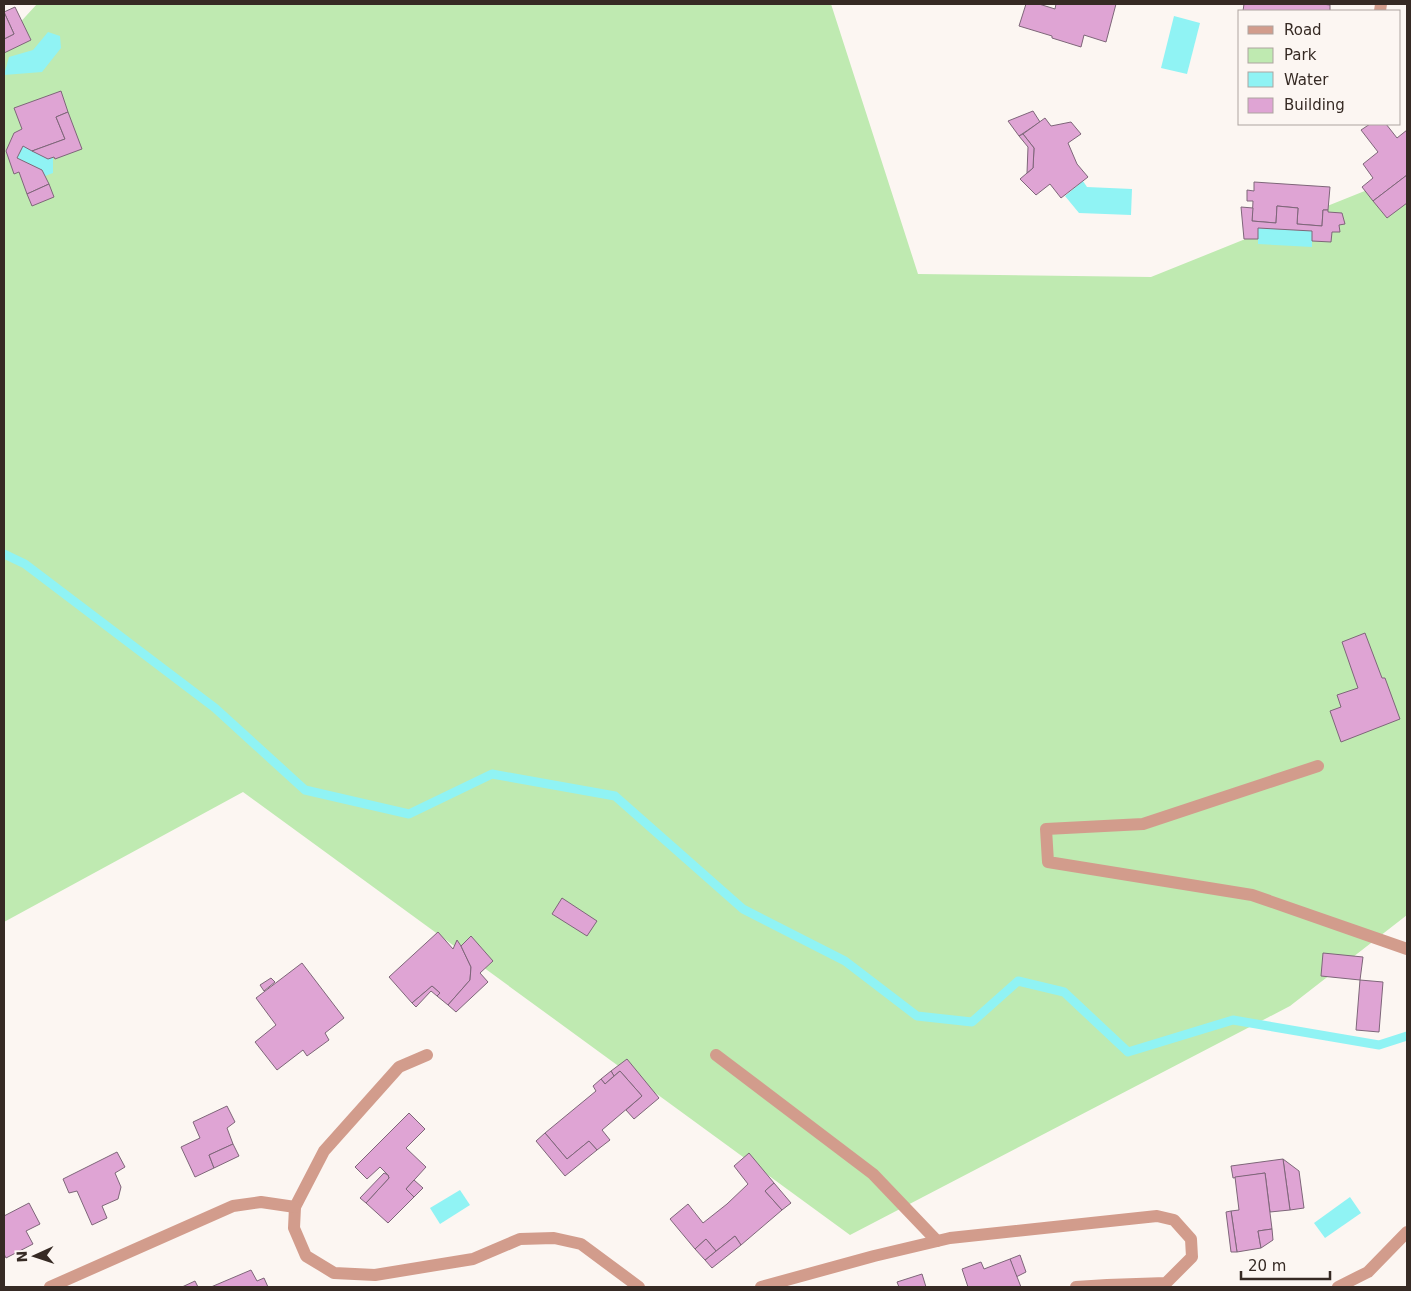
<svg xmlns="http://www.w3.org/2000/svg" width="1411" height="1291" font-family="'DejaVu Sans',sans-serif">
  <rect width="100%" height="100%" fill="#fcf6f2"/>
  <!-- green -->
  <polygon fill="#bfeab1" points="37,4 831,4 918,274 1151,277 1407,174 1407,915 1290,1006 850,1235 243,792 4,922 4,40"/>
  <!-- water -->
  <g fill="#90f3f4">
    <polygon points="1174,16 1200,23 1187,74 1161,68"/>
    <polygon points="48,32 60,36 61,48 42,72 4,75 9,57 33,50"/>
    <polygon points="23,146 53,157 53,173 45,176 42,170 17,158"/>
    <polygon points="1083,181 1087,187 1132,189 1131,215 1079,213 1065,196"/>
    <polygon points="1258,228 1312,231 1312,247 1258,244"/>
    <polygon points="460,1190 470,1205 440,1224 430,1208"/>
    <polygon points="1350,1197 1361,1213 1325,1238 1314,1223"/>
  </g>
  <g fill="none" stroke-linecap="round" stroke-linejoin="round">
    <!-- stream -->
    <polyline stroke="#90f3f4" stroke-width="9" points="4,554 25,564 215,708 305,790 409,814 492,774 615,796 743,909 845,961 917,1016 972,1022 1018,981 1064,992 1128,1052 1233,1020 1379,1045 1407,1036"/>
  </g>
  <!-- building -->
  <g fill="#dfa4d4" stroke="#7e6679">
    <polygon points="1026,4 1039,4 1055,9 1056,4 1116,4 1106,42 1084,35 1081,47 1052,38 1052,36 1019,26"/>
    <polygon points="1244,4 1322,4 1330,5 1330,11 1243,11"/>
    <polygon points="15,7 31,40 4,53 4,39 14,34 4,12"/>
    <polygon points="4,12 14,34 4,39"/>
    <polygon points="61,91 68,112 56,117 65,139 32,151 23,146 17,158 42,170 49,184 27,194 19,172 14,174 6,151 14,133 22,129 14,108"/>
    <polygon points="1033,111 1040,122 1019,136 1008,121"/>
    <polygon points="68,112 82,149 55,159 54,157 48,159 32,151 65,139 56,117"/>
    <polygon points="1045,118 1051,126 1071,122 1081,134 1068,143 1077,164 1088,177 1061,198 1050,184 1036,195 1020,179 1033,168 1034,148 1023,134"/>
    <polygon points="1370,124 1386,124 1397,138 1407,130 1407,175 1373,201 1362,187 1373,178 1363,164 1378,152 1361,130"/>
    <polygon points="1023,134 1034,148 1033,168 1027,173 1028,147 1019,136"/>
    <polygon points="1407,175 1407,203 1387,218 1373,201"/>
    <polygon points="1254,182 1330,187 1328,210 1323,210 1322,226 1297,224 1298,208 1277,206 1276,223 1252,221 1253,201 1247,201 1247,190 1254,191"/>
    <polygon points="49,184 54,197 32,206 27,194"/>
    <polygon points="1277,206 1298,208 1297,224 1322,226 1323,210 1328,210 1328,212 1342,213 1345,224 1339,225 1340,232 1332,232 1331,242 1312,241 1312,231 1258,228 1258,239 1244,239 1241,207 1253,208 1252,221 1276,223"/>
    <polygon points="1365,633 1382,678 1385,678 1400,719 1341,742 1330,711 1341,707 1337,695 1358,688 1342,642"/>
    <polygon points="562,898 597,921 587,936 552,914"/>
    <polygon points="438,932 453,949 457,940 461,946 471,967 470,980 448,1005 437,996 440,993 432,986 412,1003 389,977"/>
    <polygon points="471,936 493,961 480,973 488,982 456,1012 448,1005 470,980 471,967 461,946"/>
    <polygon points="1323,953 1363,957 1360,980 1321,976"/>
    <polygon points="302,963 344,1018 325,1033 329,1040 307,1056 303,1050 277,1070 255,1042 276,1025 256,998"/>
    <polygon points="271,978 275,982 264,991 260,985"/>
    <polygon points="1360,980 1383,982 1379,1032 1356,1030"/>
    <polygon points="432,986 440,993 437,996 431,991 416,1007 412,1003"/>
    <polygon points="627,1059 659,1098 634,1119 626,1110 642,1096 620,1071 614,1076 611,1071"/>
    <polygon points="611,1071 614,1076 605,1084 601,1079"/>
    <polygon points="620,1071 642,1096 602,1130 610,1140 597,1150 589,1141 567,1159 545,1133 596,1091 593,1086 601,1079 605,1084"/>
    <polygon points="227,1106 235,1122 227,1128 233,1144 209,1155 214,1168 195,1177 181,1147 200,1138 193,1122"/>
    <polygon points="409,1113 425,1129 406,1148 426,1167 406,1189 414,1197 388,1223 366,1203 389,1178 388,1175 380,1167 367,1179 355,1167"/>
    <polygon points="545,1133 567,1159 589,1141 597,1150 565,1176 536,1141"/>
    <polygon points="233,1144 239,1156 214,1168 209,1155"/>
    <polygon points="117,1152 125,1167 115,1173 121,1187 118,1199 102,1206 107,1218 92,1225 77,1191 69,1193 63,1179"/>
    <polygon points="749,1153 774,1183 765,1191 782,1210 741,1245 735,1236 716,1251 706,1239 695,1249 670,1219 688,1204 703,1223 727,1204 748,1184 734,1166"/>
    <polygon points="1283,1159 1299,1171 1304,1208 1290,1210"/>
    <polygon points="1283,1159 1290,1210 1270,1212 1265,1173 1233,1178 1231,1166"/>
    <polygon points="384,1173 388,1175 389,1178 366,1203 360,1198"/>
    <polygon points="1265,1173 1272,1229 1258,1231 1261,1248 1237,1252 1231,1211 1239,1210 1235,1177"/>
    <polygon points="414,1180 423,1188 414,1197 406,1189"/>
    <polygon points="774,1183 791,1203 782,1210 765,1191"/>
    <polygon points="29,1203 40,1224 26,1231 33,1244 6,1258 4,1254 4,1216"/>
    <polygon points="1231,1211 1237,1252 1231,1252 1226,1212"/>
    <polygon points="1272,1229 1273,1240 1261,1248 1258,1231"/>
    <polygon points="735,1236 741,1245 712,1268 705,1260"/>
    <polygon points="706,1239 716,1251 705,1260 695,1249"/>
    <polygon points="1020,1255 1026,1272 1016,1277 1010,1259"/>
    <polygon points="1010,1259 1021,1287 968,1287 962,1269 981,1262 984,1269"/>
    <polygon points="251,1270 257,1281 264,1278 268,1287 211,1287"/>
    <polygon points="922,1274 926,1287 899,1287 897,1282"/>
    <polygon points="195,1281 198,1287 182,1287"/>
  </g>
  <g fill="none" stroke-linecap="round" stroke-linejoin="round">
    <!-- lane -->
    <g stroke="#d29c8c" stroke-width="12">
      <polyline points="1318,766 1143,824 1046,829 1048,862 1252,895 1407,949"/>
      <polyline points="716,1055 873,1174 937,1241"/>
    </g>
    <!-- street -->
    <g stroke="#d29c8c" stroke-width="12">
      <polyline points="1380,11 1381,4"/>
      <polyline points="427,1055 399,1067 324,1151 295,1207 294,1228 306,1256 334,1273 375,1275 473,1259 520,1239 554,1238 581,1244 639,1287"/>
      <polyline points="50,1287 233,1206 261,1202 295,1207"/>
      <polyline points="761,1287 874,1256 950,1238 1157,1216 1174,1220 1191,1239 1192,1257 1166,1283 1107,1285 1076,1287"/>
      <polyline points="1338,1287 1368,1272 1407,1232"/>
    </g>
  </g>
  <!-- border -->
  <rect width="1411" height="1291" fill="none" stroke="#362a24" stroke-width="10"/>
  <!-- legend -->
  <rect x="1238" y="10" width="162" height="115" fill="#fcf6f2" stroke="#ada4a0"/>
  <rect x="1248" y="26" width="25" height="8" fill="#d29c8c" stroke="#ada4a0"/>
  <text x="1284" y="35" font-size="15" fill="#362a24">Road</text>
  <rect x="1248" y="48" width="25" height="15" fill="#bfeab1" stroke="#ada4a0"/>
  <text x="1284" y="60" font-size="15" fill="#362a24">Park</text>
  <rect x="1248" y="72" width="25" height="15" fill="#90f3f4" stroke="#ada4a0"/>
  <text x="1284" y="85" font-size="15" fill="#362a24">Water</text>
  <rect x="1248" y="98" width="25" height="15" fill="#dfa4d4" stroke="#ada4a0"/>
  <text x="1284" y="110" font-size="15" fill="#362a24">Building</text>
  <!-- north arrow -->
  <g transform="translate(35 1256) rotate(267)" stroke="#fcf6f2" stroke-width="4" paint-order="stroke">
  <path d="M0-4L9 19L0 12L-9 19Z" fill="#362a24"/>
  <text y="-8" font-size="14" font-weight="bold" text-anchor="middle" fill="#362a24">N</text>
  </g>
  <!-- scale -->
  <path d="M1241 1271v8h89v-8" fill="none" stroke="#362a24" stroke-width="2.5"/>
  <text x="1248" y="1271" font-size="15" fill="#362a24" stroke="#fcf6f2" stroke-width="4" paint-order="stroke">20 m</text>
</svg>
